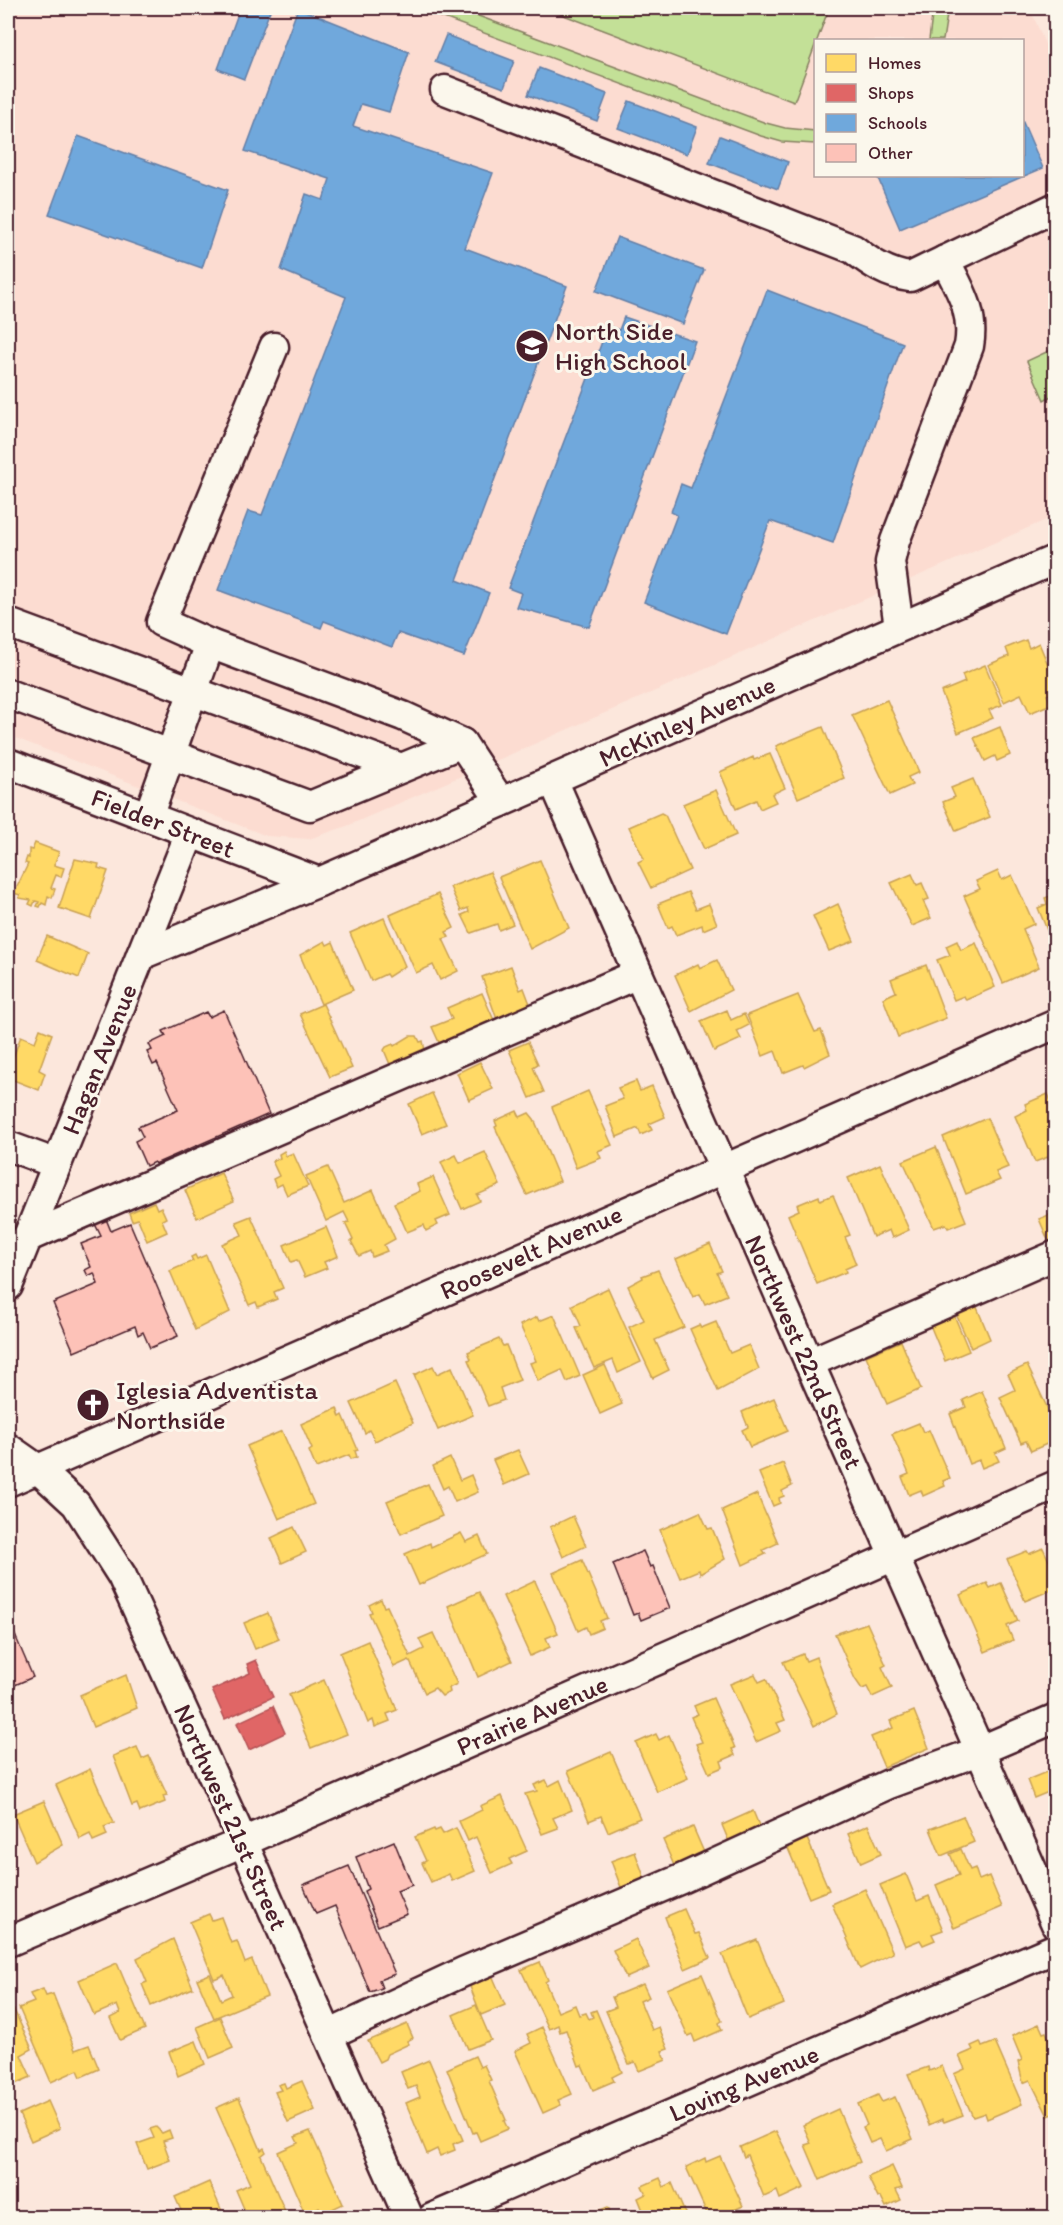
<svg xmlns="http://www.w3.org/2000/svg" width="1063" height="2225" font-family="Itim,sans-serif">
  <rect width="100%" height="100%" fill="#fce7dc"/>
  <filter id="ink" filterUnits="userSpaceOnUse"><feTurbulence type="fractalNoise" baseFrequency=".0167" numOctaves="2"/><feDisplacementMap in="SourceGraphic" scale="12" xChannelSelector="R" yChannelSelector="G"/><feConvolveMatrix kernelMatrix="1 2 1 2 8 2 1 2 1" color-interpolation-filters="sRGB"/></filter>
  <g filter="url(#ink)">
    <!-- built -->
    <path fill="#fcdcd1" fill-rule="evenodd" d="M8 8H1030L1055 68V516L347 826 309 839 267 836 8 735ZM816 40H1022V176H816Z"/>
    <!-- green -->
    <g fill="#c3e097" stroke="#868061" stroke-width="1.5">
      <polygon points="417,8 457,8 766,123 785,128 815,131 815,144 782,142 761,136"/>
      <polygon points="545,8 829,8 794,102"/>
      <polygon points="933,8 948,8 943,40 929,40"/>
      <polygon points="1055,348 1055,394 1044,400 1027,361"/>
    </g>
    <!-- homes -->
    <g fill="#ffd966" stroke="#c9a154" stroke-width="1.5">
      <polygon points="1026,640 1029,648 1039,643 1056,684 1056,692 1047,695 1051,704 1030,713 1021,694 1004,702 988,665 1009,656 1006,648"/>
      <polygon points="985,665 1002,705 989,710 993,718 958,733 941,692 965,682 962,675"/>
      <polygon points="887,700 919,772 908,777 912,785 890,795 852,715"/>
      <polygon points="823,727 844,778 798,798 776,746"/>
      <polygon points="1000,727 1010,755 997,761 995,756 985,761 974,738"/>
      <polygon points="770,754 785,788 772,794 776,802 760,809 756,800 736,809 720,772 753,757 754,760"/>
      <polygon points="973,779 990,817 956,831 943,802 955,797 951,788"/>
      <polygon points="716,790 736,835 704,849 683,804"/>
      <polygon points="661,813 665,815 690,870 651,888 638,862 644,859 629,827"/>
      <polygon points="35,843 59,852 54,865 64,868 61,877 56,875 51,888 55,889 52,898 48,896 46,905 42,903 40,907 37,906 39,902 35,901 33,906 29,904 31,900 19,898 20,895 14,893 28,864 25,863 27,857 29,858 29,849 32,850"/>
      <polygon points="75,859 99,864 98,868 108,871 91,919 59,908"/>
      <polygon points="540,860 569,928 530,949 499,877"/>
      <polygon points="998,871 1002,880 1012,875 1034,924 1023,929 1039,967 1003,983 964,896 980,889 976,881"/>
      <polygon points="490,872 513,924 499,930 497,924 471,933 462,915 469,912 468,908 461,911 450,887"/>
      <polygon points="912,874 917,885 922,883 929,899 923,901 931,918 912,926 891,883"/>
      <polygon points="688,892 696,909 709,904 717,924 703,930 702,925 676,935 672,926 668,928 658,904"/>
      <polygon points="438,894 454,928 446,932 449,937 443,939 458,971 440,980 433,965 416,973 390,915"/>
      <polygon points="1056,894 1056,952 1038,908 1047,904 1045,898"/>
      <polygon points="838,904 854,941 829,951 813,916"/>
      <polygon points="384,918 405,966 388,977 386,974 371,981 350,933"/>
      <polygon points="47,936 88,954 79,978 37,960"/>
      <polygon points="325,941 327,945 333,942 353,990 321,1004 300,955"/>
      <polygon points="957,941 961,950 976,943 995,987 966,1000 964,996 954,1000 937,960 950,955 946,946"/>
      <polygon points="717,960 731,990 691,1011 675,975 698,964 700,968"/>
      <polygon points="926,965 946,1018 898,1037 883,998 896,992 891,979"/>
      <polygon points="511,966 520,990 524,988 533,1012 499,1025 482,977"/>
      <polygon points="482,993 497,1027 443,1051 432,1027 452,1019 447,1008"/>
      <polygon points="798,995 815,1032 821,1030 830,1054 804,1067 803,1065 783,1073 775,1051 763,1056 747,1015"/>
      <polygon points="323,1004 352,1068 330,1077 300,1014"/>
      <polygon points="727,1010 731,1020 744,1014 749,1025 737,1031 741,1039 714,1051 701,1021"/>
      <polygon points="40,1029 52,1034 39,1070 45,1073 39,1090 8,1078 8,1071 21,1036 35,1042"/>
      <polygon points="410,1036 417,1036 420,1042 423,1041 427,1060 394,1074 384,1050 386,1047 393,1044 394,1046"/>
      <polygon points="528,1042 538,1064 533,1067 544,1092 530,1098 509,1050"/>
      <polygon points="480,1062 493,1089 469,1100 457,1073"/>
      <polygon points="636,1081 640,1091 652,1086 665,1117 649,1124 652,1130 641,1135 638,1128 617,1137 605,1106 623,1099 618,1088"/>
      <polygon points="588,1091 612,1145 598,1151 601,1158 576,1168 552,1107"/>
      <polygon points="432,1093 446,1124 422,1134 409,1104"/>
      <polygon points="1048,1094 1056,1112 1056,1163 1051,1165 1048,1157 1035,1162 1015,1116 1027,1110 1025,1104"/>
      <polygon points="517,1111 520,1117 529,1113 534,1119 560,1181 527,1195 495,1127 497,1126 495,1121"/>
      <polygon points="987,1118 1008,1167 996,1172 1000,1180 966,1194 943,1137"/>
      <polygon points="936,1147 966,1221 948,1228 946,1224 934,1228 903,1161"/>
      <polygon points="284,1151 286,1156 293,1153 308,1186 287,1195 282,1184 276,1187 273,1179 279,1176 272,1161 280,1158 279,1154"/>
      <polygon points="485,1152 500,1185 477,1195 480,1201 462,1209 441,1162 456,1155 460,1163"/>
      <polygon points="880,1164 909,1230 892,1238 889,1230 873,1237 848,1178"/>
      <polygon points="328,1167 344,1203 373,1190 395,1239 384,1245 387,1251 372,1257 370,1251 359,1256 351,1241 353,1240 345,1223 349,1222 344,1212 326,1221 306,1176"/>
      <polygon points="221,1173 234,1201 197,1218 185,1190"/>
      <polygon points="433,1177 450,1215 436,1221 438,1225 426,1231 424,1225 407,1232 394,1203 420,1191 417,1184"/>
      <polygon points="833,1195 850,1235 845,1237 856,1264 845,1269 846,1272 817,1284 788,1215 799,1210 797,1205 819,1196 820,1200"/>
      <polygon points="154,1202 157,1209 161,1207 166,1218 162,1220 167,1232 147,1241 138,1219 132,1221 129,1213"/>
      <polygon points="1056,1212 1056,1248 1052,1249 1039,1219"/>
      <polygon points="251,1216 283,1288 274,1292 277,1299 258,1307 256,1302 249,1305 222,1244 242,1235 236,1222"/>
      <polygon points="326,1227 338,1256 324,1262 327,1268 305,1277 297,1260 291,1262 284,1245"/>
      <polygon points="710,1244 722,1271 717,1273 727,1295 705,1304 700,1294 693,1297 676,1259"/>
      <polygon points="195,1255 197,1259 206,1255 230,1312 195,1330 170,1271 193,1261 191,1257"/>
      <polygon points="658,1270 684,1327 655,1340 669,1370 653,1378 629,1327 644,1320 628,1286 643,1278 642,1276"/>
      <polygon points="608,1288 641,1362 618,1373 613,1360 594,1368 576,1328 581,1326 572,1305"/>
      <polygon points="976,1305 990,1339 971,1348 956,1314"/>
      <polygon points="554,1315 580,1376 567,1382 562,1370 538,1381 530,1363 536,1361 520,1325 537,1317 539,1321"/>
      <polygon points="954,1315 969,1351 945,1361 930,1325"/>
      <polygon points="716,1322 730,1353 749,1345 759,1369 718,1391 690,1329 699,1325 701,1328"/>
      <polygon points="499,1339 503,1346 506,1345 520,1380 500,1388 504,1400 488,1406 468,1360 471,1359 468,1352"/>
      <polygon points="901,1341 921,1389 887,1404 866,1356"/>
      <polygon points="605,1365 622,1404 600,1414 583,1375"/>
      <polygon points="1027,1365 1056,1426 1052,1429 1056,1440 1031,1451 1026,1441 1021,1443 1000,1397 1015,1390 1008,1374"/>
      <polygon points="433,1366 437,1374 452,1367 473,1415 438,1430 414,1375"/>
      <polygon points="395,1383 413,1423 375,1441 369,1430 365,1433 351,1403"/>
      <polygon points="982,1391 1006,1448 995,1453 999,1461 982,1468 979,1460 969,1464 950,1414 966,1407 963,1400"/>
      <polygon points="774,1398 788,1431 750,1447 742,1430 748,1427 742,1412"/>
      <polygon points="337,1408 340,1417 343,1415 358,1450 355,1451 357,1457 351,1459 349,1455 316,1468 309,1451 312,1449 301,1424"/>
      <polygon points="919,1423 923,1432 929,1430 950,1478 943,1481 945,1486 923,1496 921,1490 909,1495 902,1477 909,1474 892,1434"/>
      <polygon points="282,1431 314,1504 279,1519 247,1446"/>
      <polygon points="518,1450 529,1474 504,1485 493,1460"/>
      <polygon points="450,1458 460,1480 471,1475 478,1492 455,1502 448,1486 443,1489 433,1466"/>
      <polygon points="783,1463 792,1486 782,1491 784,1496 779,1498 780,1503 773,1506 759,1473"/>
      <polygon points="428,1484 442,1516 401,1534 387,1501"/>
      <polygon points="757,1494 778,1543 763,1550 766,1554 743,1565 722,1510"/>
      <polygon points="700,1512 708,1529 712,1528 725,1559 700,1574 699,1570 680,1578 660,1530"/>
      <polygon points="573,1516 586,1546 563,1557 550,1527"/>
      <polygon points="294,1527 306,1552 282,1563 271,1538"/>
      <polygon points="461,1533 466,1542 479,1536 487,1554 419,1585 405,1554 430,1543 431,1547"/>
      <polygon points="1043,1548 1056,1576 1056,1588 1025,1601 1007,1559 1027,1551 1029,1554"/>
      <polygon points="582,1560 607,1618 600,1621 603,1628 589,1634 586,1627 578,1631 553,1573"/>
      <polygon points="535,1581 558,1633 546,1638 550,1647 530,1656 503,1596"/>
      <polygon points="987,1583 990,1588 1001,1583 1018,1621 1007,1626 1013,1640 985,1652 960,1595"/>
      <polygon points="479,1592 512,1661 478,1677 448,1606"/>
      <polygon points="381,1599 384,1607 387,1606 410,1656 424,1649 419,1639 433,1633 457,1684 449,1688 450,1692 442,1696 435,1688 425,1693 409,1660 394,1667 369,1613 372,1612 369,1605"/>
      <polygon points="268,1613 279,1639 255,1649 244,1623"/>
      <polygon points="867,1623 886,1665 882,1667 892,1688 872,1697 867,1687 862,1689 855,1679 835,1634"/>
      <polygon points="368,1641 397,1710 387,1714 390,1721 375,1727 373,1720 368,1723 340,1653"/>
      <polygon points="803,1654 806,1661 816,1657 837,1714 814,1726 783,1662"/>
      <polygon points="755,1674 759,1682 766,1679 785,1720 777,1723 781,1731 756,1742 730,1684"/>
      <polygon points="126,1675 137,1708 93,1727 80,1695"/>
      <polygon points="324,1680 347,1734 311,1748 289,1695"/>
      <polygon points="713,1698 735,1748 732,1749 735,1755 721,1761 723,1767 709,1773 696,1744 702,1742 691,1717 698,1714 694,1706"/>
      <polygon points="914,1711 929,1748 884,1767 871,1737 893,1728 890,1721"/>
      <polygon points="656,1734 659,1740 669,1735 688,1778 657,1792 636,1743"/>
      <polygon points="137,1747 142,1759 149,1756 167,1795 163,1796 165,1802 140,1812 137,1804 132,1806 113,1756"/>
      <polygon points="611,1752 640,1818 608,1832 601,1816 589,1821 568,1771"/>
      <polygon points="1056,1768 1056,1789 1034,1798 1027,1780"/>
      <polygon points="90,1769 114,1823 104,1827 107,1835 93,1841 90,1834 80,1839 56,1785"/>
      <polygon points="546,1780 549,1786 560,1780 572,1810 553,1818 558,1828 542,1834 525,1794 537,1791 534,1785"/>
      <polygon points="502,1796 527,1851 509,1859 512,1864 492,1873 476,1837 468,1841 459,1821 482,1810 480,1806"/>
      <polygon points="44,1801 63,1845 34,1862 13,1814"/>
      <polygon points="753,1811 763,1835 732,1849 722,1825"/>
      <polygon points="963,1816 974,1842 941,1856 930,1829"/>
      <polygon points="868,1825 881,1854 861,1863 848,1834"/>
      <polygon points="693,1827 706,1857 676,1870 663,1840"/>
      <polygon points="456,1828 475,1871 452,1881 449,1874 431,1882 422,1863 426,1861 415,1837 434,1829 435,1831 440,1829 443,1834"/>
      <polygon points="806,1836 829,1890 809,1898 786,1844"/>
      <polygon points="961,1849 970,1870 975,1868 979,1880 989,1876 1002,1907 954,1928 936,1885 959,1875 950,1854"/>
      <polygon points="635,1852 646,1882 622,1890 611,1861"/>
      <polygon points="906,1874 917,1901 929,1896 943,1930 932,1934 935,1940 923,1945 920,1940 905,1946 880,1885"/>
      <polygon points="865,1889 893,1953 860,1969 832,1904"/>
      <polygon points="684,1909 695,1934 699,1933 710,1958 685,1969 665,1917"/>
      <polygon points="209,1914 212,1920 221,1917 231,1943 237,1941 245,1963 252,1960 267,1996 214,2018 197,1979 210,1974 221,2000 232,1995 224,1975 214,1979 190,1922"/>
      <polygon points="173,1939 193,1988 151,2006 142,1984 147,1982 137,1958"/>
      <polygon points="636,1939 649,1968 626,1978 613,1950"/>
      <polygon points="757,1940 784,2004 748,2019 722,1954"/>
      <polygon points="540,1962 548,1980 545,1982 558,2012 575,2005 579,2015 586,2013 589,2019 593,2017 591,2012 596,2010 622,2072 612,2077 614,2081 593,2090 582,2065 579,2066 566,2030 560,2032 558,2025 549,2029 521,1970"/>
      <polygon points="117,1963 145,2029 120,2040 110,2018 120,2013 117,2005 94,2015 79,1980"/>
      <polygon points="702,1974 722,2021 719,2023 722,2030 695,2042 692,2034 688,2036 667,1989"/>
      <polygon points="492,1975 505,2005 481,2015 469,1984"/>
      <polygon points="643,1984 649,1997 640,2001 652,2030 659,2027 668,2049 662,2051 666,2060 639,2071 635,2062 629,2064 606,2011 616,2007 612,1997"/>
      <polygon points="43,1989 46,1996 53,1994 75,2050 89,2045 99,2069 81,2077 78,2070 51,2082 19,2008 34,2002 30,1994"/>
      <polygon points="476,2005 491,2040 468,2049 453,2015"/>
      <polygon points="14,2010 32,2049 21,2055 31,2077 8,2087 8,2013"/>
      <polygon points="220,2017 233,2048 210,2058 197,2027"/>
      <polygon points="407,2024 413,2038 407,2041 409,2044 387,2054 385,2059 379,2062 368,2041"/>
      <polygon points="1039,2024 1043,2033 1046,2032 1056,2055 1056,2113 1048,2116 1030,2080 1023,2083 1018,2062 1022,2060 1012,2036"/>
      <polygon points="542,2027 572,2094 558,2100 561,2105 543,2113 515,2051 531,2043 527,2034"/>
      <polygon points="196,2041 205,2064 178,2076 169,2052"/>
      <polygon points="980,2042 982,2047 995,2042 1022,2104 987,2119 985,2113 973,2117 954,2074 965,2069 959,2056 973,2050 971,2046"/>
      <polygon points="475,2056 480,2067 484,2065 491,2080 489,2081 506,2120 504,2121 508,2129 480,2141 476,2132 473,2133 447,2069"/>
      <polygon points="429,2060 463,2140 453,2144 455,2150 440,2156 437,2149 427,2154 406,2103 420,2097 416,2086 408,2089 401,2072"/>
      <polygon points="942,2066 963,2115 944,2122 942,2119 929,2125 908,2074 928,2067 929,2071"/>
      <polygon points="302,2081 315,2110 288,2122 275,2092 281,2090 278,2085 284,2083 286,2088"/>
      <polygon points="878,2095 882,2102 895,2097 913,2139 886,2151 880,2139 870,2143 863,2127 867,2125 858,2104"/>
      <polygon points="239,2098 261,2150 264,2148 266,2152 261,2156 288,2218 248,2218 236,2190 250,2184 216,2108"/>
      <polygon points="48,2101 60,2128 31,2141 19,2114"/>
      <polygon points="838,2109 860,2162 820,2180 805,2145 811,2143 803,2125"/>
      <polygon points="156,2127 162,2133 169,2130 172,2138 163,2141 170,2160 147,2169 137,2144 154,2138 150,2129"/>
      <polygon points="310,2131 343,2204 322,2214 319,2207 305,2214 278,2152 298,2143 295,2137"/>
      <polygon points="776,2131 804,2188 780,2199 777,2191 764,2197 747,2155 744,2157 740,2147"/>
      <polygon points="720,2156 743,2206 716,2218 709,2218 686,2167 705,2158 706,2162"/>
      <polygon points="892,2166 902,2188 896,2190 901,2200 886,2207 881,2197 878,2198 868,2177"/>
      <polygon points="660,2178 664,2187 672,2183 687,2218 646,2218 638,2198 646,2194 642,2186"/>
      <polygon points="209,2182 225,2218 184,2217 175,2197"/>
      <polygon points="608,2207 613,2217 622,2212 624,2218 595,2218 593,2213"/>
    </g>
    <!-- shops -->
    <g fill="#e06666" stroke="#b35154" stroke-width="1.5">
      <polygon points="256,1660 273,1697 225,1719 212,1690 250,1673 247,1664"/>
      <polygon points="273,1706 285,1733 249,1750 237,1723"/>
    </g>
    <!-- schools -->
    <g fill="#6fa8dc" stroke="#647fa7" stroke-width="1.5">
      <polygon points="240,8 271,8 244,79 218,69"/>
      <polygon points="298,8 409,52 389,112 361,104 353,126 493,173 465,248 567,286 457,580 489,593 464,656 398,633 392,647 324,621 321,628 218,590 248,511 262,515 346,297 281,270 306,194 323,200 330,179 245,151"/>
      <polygon points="446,35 514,61 504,88 435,62"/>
      <polygon points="539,68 607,94 597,121 528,95"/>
      <polygon points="629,101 697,127 687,154 618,128"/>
      <polygon points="1022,120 1043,168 900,229 877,176 1022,176"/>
      <polygon points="78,136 228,190 202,268 49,214"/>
      <polygon points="720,136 788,162 778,189 709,163"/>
      <polygon points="617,237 704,270 683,324 596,291"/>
      <polygon points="767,290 903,343 833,543 770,521 726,634 644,602 677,515 671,512 681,484 691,488"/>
      <polygon points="624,317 695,341 589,627 516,607 521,593 508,588 608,326 619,330"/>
    </g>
    <!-- building -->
    <g fill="#fdc2b8" stroke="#4a1f2b" stroke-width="1.5">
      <polygon points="224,1010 269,1114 155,1164 154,1162 146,1166 135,1141 143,1137 138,1127 178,1110 157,1063 153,1065 147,1052 152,1050 149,1044 166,1036 163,1031 206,1012 209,1017"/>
      <polygon points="106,1219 111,1231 130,1223 178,1336 150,1348 143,1332 138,1335 135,1326 74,1352 53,1303 98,1284 94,1273 88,1276 85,1270 91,1267 81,1244 101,1236 95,1224"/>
      <polygon points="643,1551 650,1567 653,1566 670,1608 641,1620 638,1613 633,1615 613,1564"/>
      <polygon points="8,1627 12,1637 15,1635 33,1677 8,1688"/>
      <polygon points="394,1841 412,1885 397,1891 407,1914 378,1926 364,1891 368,1889 356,1857"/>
      <polygon points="349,1866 395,1974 379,1980 382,1988 370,1992 335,1906 316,1914 303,1885"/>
    </g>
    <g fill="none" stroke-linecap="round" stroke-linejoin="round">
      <defs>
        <g id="minor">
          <path d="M445 90 853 249C871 263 887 274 910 277L1056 207"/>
          <polyline points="8,623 401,768"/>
          <path d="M899 627 890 562 895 541 969 346C975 312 960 290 945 260"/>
          <polyline points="210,644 161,622 274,347"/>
          <polyline points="8,694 310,806 462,743"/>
          <polyline points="8,763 319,882"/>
          <polyline points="553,780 1056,1924"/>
          <polyline points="148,817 210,644 403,716 462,743 501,802"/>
          <polyline points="141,955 319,882 1056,559"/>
          <polyline points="8,1146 57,1164"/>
          <polyline points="26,1238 638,974"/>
          <polyline points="8,1286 190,833"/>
          <polyline points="809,1363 1056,1255"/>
          <polyline points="8,1448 38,1469 76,1504 122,1576 243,1842 409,2218"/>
          <polyline points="8,1482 1056,1024"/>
          <polyline points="8,1942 243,1842 1056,1485"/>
          <polyline points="328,2035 463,1972 681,1879 889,1784 979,1751 1056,1718"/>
          <polyline points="432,2218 1056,1948"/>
        </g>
      </defs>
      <!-- minor casing -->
      <use href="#minor" stroke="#4a1f2b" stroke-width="33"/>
      <!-- minor -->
      <use href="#minor" stroke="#fbf7ec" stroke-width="28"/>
    </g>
  </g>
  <!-- icons -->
  <defs>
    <symbol id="school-disc" viewBox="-11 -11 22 22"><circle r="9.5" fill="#4a1f2b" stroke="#fbf7ec"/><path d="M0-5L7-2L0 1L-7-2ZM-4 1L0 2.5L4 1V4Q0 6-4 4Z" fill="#fff"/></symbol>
    <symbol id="church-disc" viewBox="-11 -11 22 22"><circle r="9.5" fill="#4a1f2b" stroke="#fbf7ec"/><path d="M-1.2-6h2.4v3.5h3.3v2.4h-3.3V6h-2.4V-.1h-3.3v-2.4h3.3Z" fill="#fff"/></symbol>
  </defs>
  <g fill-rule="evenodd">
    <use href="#school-disc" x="513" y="327" width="38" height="38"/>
    <use href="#church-disc" x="74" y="1386" width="38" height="38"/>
  </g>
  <g text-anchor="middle" stroke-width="6" stroke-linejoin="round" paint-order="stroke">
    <!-- poi labels -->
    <g font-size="26" fill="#4a1f2b" stroke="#fbf7ec" text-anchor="start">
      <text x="555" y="340">North Side<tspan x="555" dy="30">High School</tspan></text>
      <text x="116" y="1399">Iglesia Adventista<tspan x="116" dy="30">Northside</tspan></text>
    </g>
    <!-- street labels -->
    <g font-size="26" fill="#4a1f2b" stroke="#fbf7ec">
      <text transform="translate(687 721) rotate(-24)" y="9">McKinley Avenue</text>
      <text transform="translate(163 823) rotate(21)" y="9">Fielder Street</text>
      <text transform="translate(99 1059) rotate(-68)" y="9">Hagan Avenue</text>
      <text transform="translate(531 1252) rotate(-24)" y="9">Roosevelt Avenue</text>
      <text transform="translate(804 1352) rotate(66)" y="9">Northwest 22nd Street</text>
      <text transform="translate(532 1715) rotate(-24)" y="9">Prairie Avenue</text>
      <text transform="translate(231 1817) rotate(66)" y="9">Northwest 21st Street</text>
      <text transform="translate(744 2083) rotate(-23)" y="9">Loving Avenue</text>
    </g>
  </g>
  <!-- margin -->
  <rect width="1063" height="2225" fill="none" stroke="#fbf7ec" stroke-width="30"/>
  <rect x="15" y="15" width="1033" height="2195" fill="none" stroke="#4a1f2b" stroke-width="2" filter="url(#ink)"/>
  <!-- legend -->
  <rect x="814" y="39" width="210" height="138" fill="#fbf7ec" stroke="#b4a19f" stroke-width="1.5"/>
  <rect x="826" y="54" width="30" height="18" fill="#ffd966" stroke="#b4a19f" stroke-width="1.5"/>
  <text x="868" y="69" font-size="18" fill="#4a1f2b">Homes</text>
  <rect x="826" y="84" width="30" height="18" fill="#e06666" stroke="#b4a19f" stroke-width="1.5"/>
  <text x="868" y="99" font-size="18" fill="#4a1f2b">Shops</text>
  <rect x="826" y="114" width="30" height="18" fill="#6fa8dc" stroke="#b4a19f" stroke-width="1.5"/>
  <text x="868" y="129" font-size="18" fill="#4a1f2b">Schools</text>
  <rect x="826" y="144" width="30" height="18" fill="#fdc2b8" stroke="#b4a19f" stroke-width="1.5"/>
  <text x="868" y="159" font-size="18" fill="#4a1f2b">Other</text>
</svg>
